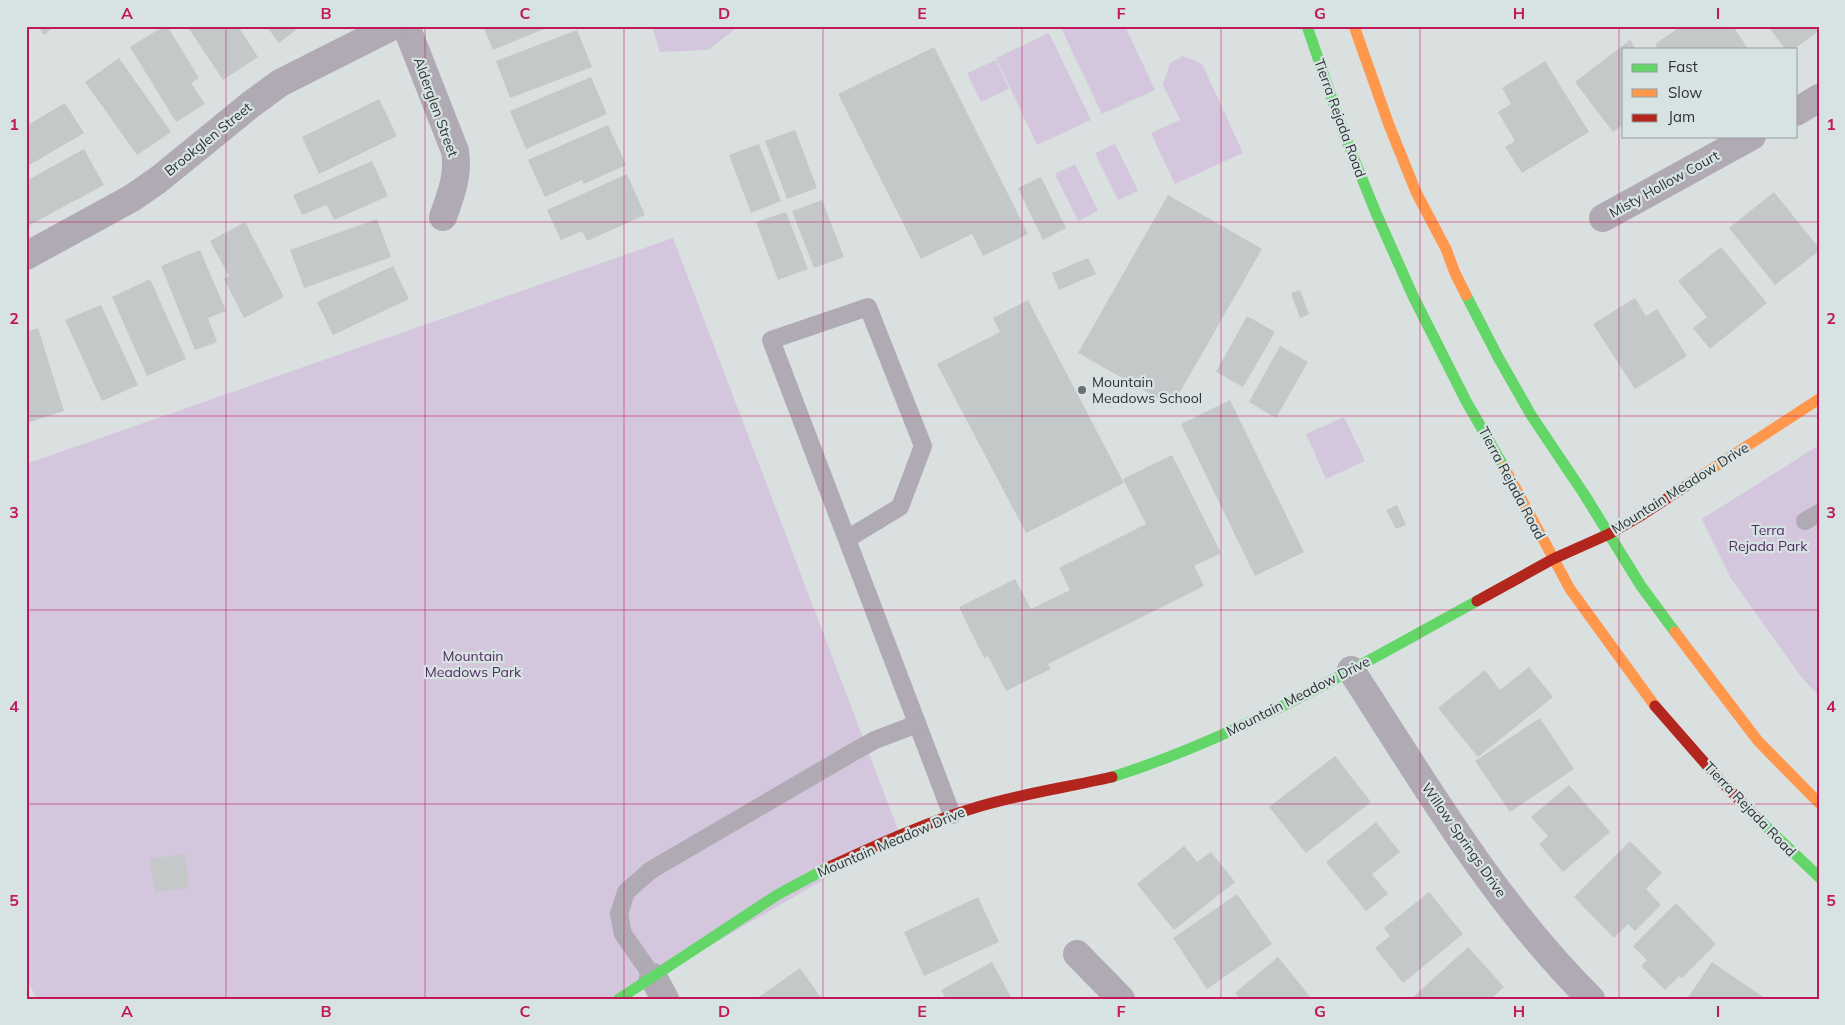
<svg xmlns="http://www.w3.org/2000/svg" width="1845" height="1025" font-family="Mulish,sans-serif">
  <rect width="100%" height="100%" fill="#dae0e0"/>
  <!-- green -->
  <g fill="#d3c6dd">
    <polygon points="652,26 739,26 708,50 660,52"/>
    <polygon points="1063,26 1125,26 1155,90 1102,114 1061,28"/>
    <polygon points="1049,33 1091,120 1037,145 996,58"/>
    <polygon points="1183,56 1202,64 1243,153 1175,184 1151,133 1180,120 1163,85 1170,63"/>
    <polygon points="996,60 1009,89 981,102 967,73"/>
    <polygon points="1115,144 1138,191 1118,200 1095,153"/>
    <polygon points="1075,164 1098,211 1078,221 1055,174"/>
    <polygon points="673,238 900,835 619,999 37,999 26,978 26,464"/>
    <polygon points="1344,417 1365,461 1326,479 1306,434"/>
    <polygon points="1819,445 1819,696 1802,678 1730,577 1702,519"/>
  </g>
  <!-- building -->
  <g fill="#c4c8c8">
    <polygon points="37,26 55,26 44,35"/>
    <polygon points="164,26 167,26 199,78 191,83 205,104 176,122 130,47"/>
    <polygon points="187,26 238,26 258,57 223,80"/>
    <polygon points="266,26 301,26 279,43"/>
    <polygon points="483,26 551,26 493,50"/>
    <polygon points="1682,26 1733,26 1748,49 1658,49 1655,44"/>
    <polygon points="1768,26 1819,26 1819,31 1794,49 1785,49"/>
    <polygon points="577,30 592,67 510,98 496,61"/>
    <polygon points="1630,40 1636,49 1624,49 1624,124 1613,132 1575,82"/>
    <polygon points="934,47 1028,234 983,256 972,234 921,259 838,94"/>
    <polygon points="119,58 171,132 137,155 85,82"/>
    <polygon points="1545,61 1589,132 1522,173 1505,147 1515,141 1498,112 1511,104 1502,88"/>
    <polygon points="591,77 607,114 526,149 510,111"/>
    <polygon points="379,99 397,136 319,174 302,137"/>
    <polygon points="65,103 84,133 26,167 26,126"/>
    <polygon points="608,125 626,165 584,184 582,180 545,197 528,160"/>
    <polygon points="795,130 817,188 787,199 765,141"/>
    <polygon points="759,144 781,201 751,213 729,155"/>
    <polygon points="84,149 104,185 26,227 26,181"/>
    <polygon points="372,161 388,196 334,220 327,205 302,215 293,195"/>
    <polygon points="627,174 645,215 587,241 582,231 561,240 547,210"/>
    <polygon points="1041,177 1066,228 1043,240 1018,188"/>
    <polygon points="1774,192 1819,248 1819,251 1775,285 1729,228"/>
    <polygon points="1168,195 1262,249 1172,406 1078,353"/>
    <polygon points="822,200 844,257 814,268 792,211"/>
    <polygon points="786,212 808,269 778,280 756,222"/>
    <polygon points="377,219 391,257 304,288 290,250"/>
    <polygon points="245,222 284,297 244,318 224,279 229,276 210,241"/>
    <polygon points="1721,247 1767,303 1710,349 1693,328 1707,317 1678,281"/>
    <polygon points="200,250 226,311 208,318 217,342 195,350 161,266"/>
    <polygon points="1088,258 1096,274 1059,290 1052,273"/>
    <polygon points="393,266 409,299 333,335 317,302"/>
    <polygon points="150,279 186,359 147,376 112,297"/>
    <polygon points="1300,290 1309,314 1300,318 1291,293"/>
    <polygon points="1635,298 1646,316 1657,309 1687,356 1635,389 1593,324"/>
    <polygon points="1028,300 1124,483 1026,533 937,364 1000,332 993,318"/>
    <polygon points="101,305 138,385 102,401 65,320"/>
    <polygon points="1247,316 1275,332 1243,387 1216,372"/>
    <polygon points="38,328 64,411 27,423 26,332"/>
    <polygon points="1280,346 1308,362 1276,418 1249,402"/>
    <polygon points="1230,400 1304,552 1255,576 1181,424"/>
    <polygon points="1172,455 1221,553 1194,566 1204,586 1048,664 1051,669 1006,691 988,656 984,658 959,607 1015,579 1031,609 1070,590 1059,568 1146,524 1123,479"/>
    <polygon points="1397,505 1406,525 1396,529 1386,510"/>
    <polygon points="1529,667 1553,697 1478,757 1438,708 1485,670 1500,690"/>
    <polygon points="1540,718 1574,769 1510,812 1475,761"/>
    <polygon points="1335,756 1371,802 1306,853 1269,807"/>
    <polygon points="1569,785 1610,832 1563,872 1539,844 1548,836 1531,817"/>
    <polygon points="1376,822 1400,852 1372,874 1388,894 1366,911 1326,862"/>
    <polygon points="1630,841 1662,873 1646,889 1661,905 1635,931 1628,924 1614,938 1574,897"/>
    <polygon points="1184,846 1197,862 1211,852 1235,882 1174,930 1137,884"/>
    <polygon points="185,854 189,888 155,892 150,859"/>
    <polygon points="1429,892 1463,934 1403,983 1375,948 1390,936 1384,928"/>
    <polygon points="1237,894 1272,944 1207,989 1173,938"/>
    <polygon points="978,897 999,942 924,976 904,932"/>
    <polygon points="1676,903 1716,944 1682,978 1679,976 1665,990 1641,966 1647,960 1633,946"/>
    <polygon points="1468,947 1504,987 1491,999 1411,999"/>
    <polygon points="1278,957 1312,999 1240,999 1235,993"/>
    <polygon points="992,962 1012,999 946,999 941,990"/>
    <polygon points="1712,962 1766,999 1687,999"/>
    <polygon points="800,968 822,999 756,999"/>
  </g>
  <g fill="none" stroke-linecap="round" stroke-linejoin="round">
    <!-- lane -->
    <g stroke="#b0aab4" stroke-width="18">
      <polyline points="1805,521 1819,513"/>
      <polyline points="847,539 900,507 923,446 868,307 771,340 952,815"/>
      <polyline points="653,977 623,934 619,914 626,892 651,870 855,751 875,740 917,724"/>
    </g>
    <!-- street -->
    <g stroke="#b0aab4" stroke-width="28">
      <path d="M406 26 455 151C459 175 451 194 443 217"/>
      <polyline points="1796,112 1819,98"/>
      <polyline points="1603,218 1752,136"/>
      <polyline points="26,256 132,198 158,180 250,105 280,83 393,26"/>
      <path d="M1351 670C1425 784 1494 903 1591 999"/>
      <polyline points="1077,954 1121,999"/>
      <polyline points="653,977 665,999"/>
    </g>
    <!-- fast -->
    <g stroke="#63d668" stroke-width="11">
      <polyline points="1307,26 1344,134 1376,213 1413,296 1466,401 1504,467"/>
      <polyline points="1466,295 1498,357 1531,415 1584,494 1641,586 1675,632"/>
      <path d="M1112 777C1242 736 1358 666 1477 601"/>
      <polyline points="1757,818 1819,877"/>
      <polyline points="619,999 777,895 829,867"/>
    </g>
    <!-- slow -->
    <g stroke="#ff974d" stroke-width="11">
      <polyline points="1354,26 1389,125 1416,192 1446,249 1455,273 1466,295"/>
      <polyline points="1504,467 1570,589 1655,706"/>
      <polyline points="1698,478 1819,399"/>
      <polyline points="1675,632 1758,741 1819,803"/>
    </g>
    <!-- jam -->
    <g stroke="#b3261e" stroke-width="11">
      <polyline points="1477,601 1553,559 1609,534 1642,515 1698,478"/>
      <polyline points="1655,706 1718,778 1757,818"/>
      <path d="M829 867C875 846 922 824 971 809 1018 794 1065 788 1112 777"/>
    </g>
  </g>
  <!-- grid -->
  <path fill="none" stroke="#c2185b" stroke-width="1" stroke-opacity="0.55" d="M226 26V999M425 26V999M624 26V999M823 26V999M1022 26V999M1221 26V999M1420 26V999M1619 26V999M26 222H1819M26 416H1819M26 610H1819M26 804H1819"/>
  <!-- markers -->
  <circle fill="#6a6f6f" stroke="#d7e3e2" stroke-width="2" cx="1082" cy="390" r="5"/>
  <g text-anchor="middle" stroke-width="4.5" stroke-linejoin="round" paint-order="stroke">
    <!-- street labels -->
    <g font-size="14" fill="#2e3232" stroke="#d7e3e2">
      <text transform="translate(436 107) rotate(70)" y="5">Alderglen Street</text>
      <text transform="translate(1340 118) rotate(70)" y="5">Tierra Rejada Road</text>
      <text transform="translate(208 139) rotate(-39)" y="5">Brookglen Street</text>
      <text transform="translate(1664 184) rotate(-29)" y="5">Misty Hollow Court</text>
      <text transform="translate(1512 483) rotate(62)" y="5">Tierra Rejada Road</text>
      <text transform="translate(1680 488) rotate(-32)" y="5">Mountain Meadow Drive</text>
      <text transform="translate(1298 696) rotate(-27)" y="5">Mountain Meadow Drive</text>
      <text transform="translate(1750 809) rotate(46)" y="5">Tierra Rejada Road</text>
      <text transform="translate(1464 840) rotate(55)" y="5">Willow Springs Drive</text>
      <text transform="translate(891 842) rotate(-23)" y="5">Mountain Meadow Drive</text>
    </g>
    <!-- poi labels -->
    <g font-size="14" fill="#2e3232" stroke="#d7e3e2" text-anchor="start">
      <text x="1092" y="387">Mountain<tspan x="1092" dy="16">Meadows School</tspan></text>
    </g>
    <!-- park labels -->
    <g font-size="14" fill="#532b62" stroke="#d7e3e2">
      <text x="1768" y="535">Terra<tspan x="1768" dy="16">Rejada Park</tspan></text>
      <text x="473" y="661">Mountain<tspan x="473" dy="16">Meadows Park</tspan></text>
    </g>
  </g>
  <!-- border -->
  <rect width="1845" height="1025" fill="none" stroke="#d7e3e2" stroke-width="55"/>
  <!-- legend -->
  <rect x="1622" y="48" width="175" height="90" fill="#d7e3e2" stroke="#939c9c"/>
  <rect x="1632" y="64" width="25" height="8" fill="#63d668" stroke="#939c9c"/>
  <text x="1668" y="72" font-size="15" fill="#2e3232">Fast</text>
  <rect x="1632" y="89" width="25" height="8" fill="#ff974d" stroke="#939c9c"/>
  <text x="1668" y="98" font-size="15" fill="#2e3232">Slow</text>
  <rect x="1632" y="114" width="25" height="8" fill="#b3261e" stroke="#939c9c"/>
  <text x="1668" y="122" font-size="15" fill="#2e3232">Jam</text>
  <rect x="28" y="28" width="1790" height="970" fill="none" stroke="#c2185b" stroke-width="2"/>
  <g font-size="16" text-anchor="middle" font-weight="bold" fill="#c2185b">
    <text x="127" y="19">A</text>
    <text x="326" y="19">B</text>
    <text x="525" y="19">C</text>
    <text x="724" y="19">D</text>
    <text x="922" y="19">E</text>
    <text x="1121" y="19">F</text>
    <text x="1320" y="19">G</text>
    <text x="1519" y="19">H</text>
    <text x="1718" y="19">I</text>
    <text x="14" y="130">1</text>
    <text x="1831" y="130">1</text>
    <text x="14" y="324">2</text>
    <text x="1831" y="324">2</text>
    <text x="14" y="518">3</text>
    <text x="1831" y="518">3</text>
    <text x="14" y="712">4</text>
    <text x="1831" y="712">4</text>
    <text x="14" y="906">5</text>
    <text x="1831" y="906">5</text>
    <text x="127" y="1017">A</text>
    <text x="326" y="1017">B</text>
    <text x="525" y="1017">C</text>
    <text x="724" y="1017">D</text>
    <text x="922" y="1017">E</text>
    <text x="1121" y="1017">F</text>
    <text x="1320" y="1017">G</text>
    <text x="1519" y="1017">H</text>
    <text x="1718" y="1017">I</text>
  </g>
</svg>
